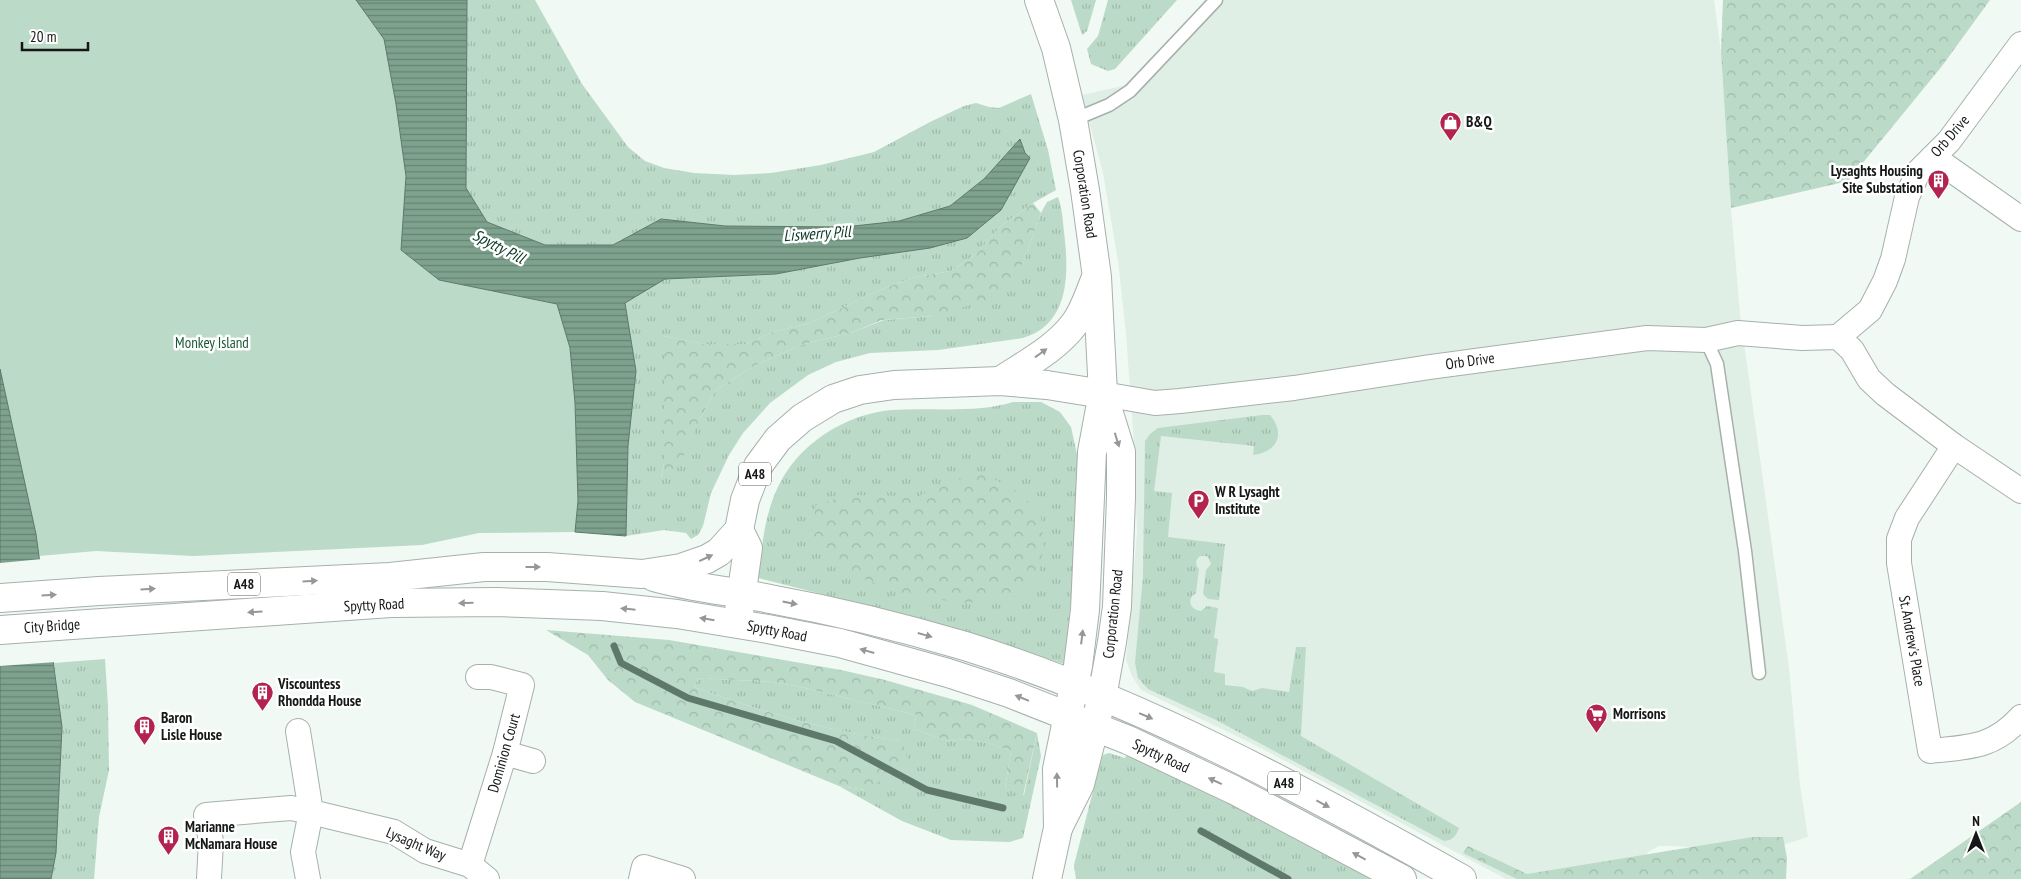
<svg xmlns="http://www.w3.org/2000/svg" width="2021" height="879" font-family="'PT Sans Narrow',sans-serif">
  <defs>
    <pattern id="grass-tufts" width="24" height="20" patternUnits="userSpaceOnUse" patternTransform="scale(1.25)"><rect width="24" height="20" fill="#bbdac7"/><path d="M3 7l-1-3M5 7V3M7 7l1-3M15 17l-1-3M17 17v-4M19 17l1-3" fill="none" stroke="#a0baaa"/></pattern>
    <pattern id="forest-crowns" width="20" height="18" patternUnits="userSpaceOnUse" patternTransform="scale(1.25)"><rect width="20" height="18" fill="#bbdac7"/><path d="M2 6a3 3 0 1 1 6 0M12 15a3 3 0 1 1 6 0" fill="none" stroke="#a0baaa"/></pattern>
    <pattern id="water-rules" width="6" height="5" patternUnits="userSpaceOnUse" patternTransform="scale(1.25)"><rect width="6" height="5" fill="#7ea28d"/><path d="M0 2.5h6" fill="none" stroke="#668372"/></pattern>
  </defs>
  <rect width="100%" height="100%" fill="#f0f9f3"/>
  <!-- built -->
  <polygon fill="#dfefe5" points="1205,0 1714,0 1721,52 1731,208 1740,314 1789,668 1800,785 1808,837 1761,852 1673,846 1659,846 1648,852 1631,879 1506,879 1257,746 1141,690 1132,676 1126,660 1137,532 1134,444 1126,333 1118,261 1103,173 1082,95 1131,84"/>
  <!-- grass -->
  <g fill="url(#grass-tufts)">
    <path d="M467 0H535L582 84 628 147 645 161 664 168 694 173 734 175 771 173 821 165 874 152 930 122 964 106 976 103 989 107 999 108 1031 94 1048 150 1056 190 1033 203 1001 226 976 254 951 271 911 278 880 290 810 323 773 332 747 344H705L664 336V464L661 478 700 419 716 390 754 366 801 345 853 332 884 320 933 316 1022 266 1041 213 1047 202 1058 197C1062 208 1063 221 1064 232 1069 273 1070 324 1023 338L938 350 870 353 836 362 808 375 770 403 743 433 729 455 711 493 703 526 698 535 691 539 686 533 664 530 626 536 628 446 636 371 625 303 665 279 776 274 860 258 930 248 1030 158 1025 153 1020 139 984 179 950 206 899 221 845 227 725 226 661 219 613 245H545L487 222 466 188Z"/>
    <polygon points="1071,0 1096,0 1087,31 1082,35"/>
    <polygon points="1108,0 1177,0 1115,69 1108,71 1091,64 1087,49 1098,36"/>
    <path d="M1013 402H1041L1060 412 1071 427 1078 459 1074 576 1064 664 933 622 758 578C762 548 764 517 777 489 796 445 845 414 892 410 932 407 974 414 1013 402Z"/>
    <path d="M1262 415H1270C1286 434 1277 452 1253 455L1254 446 1161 436 1154 491 1172 493 1168 537 1225 544 1219 600 1208 599 1203 594 1206 570 1211 564 1208 557C1199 552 1192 562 1199 569L1196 593C1186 599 1190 610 1201 611L1207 606 1218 608 1214 638 1218 639 1214 672 1225 674V685L1243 687 1252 691 1262 688 1289 692 1296 647H1306L1301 736 1459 828C1456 836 1453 840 1444 841L1216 720 1148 689 1138 678 1135 663 1143 576 1145 441 1150 434 1158 428Z"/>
    <polygon points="105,659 108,706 109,770 99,817 94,879 51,879 56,853 62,727 54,663"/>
    <path d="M698 678 773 682 801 687 916 715 914 729 948 741 967 739 988 743 1011 751 1005 788 1024 795 1037 733 1041 756 1023 838 1009 842 951 840 902 821 839 786 865 790 901 741C830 732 762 712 694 687Z"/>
    <polygon points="1109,753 1125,758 1127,754 1208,791 1373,879 1076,879 1074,865 1099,768 1103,755"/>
  </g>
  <!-- forest -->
  <g fill="url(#forest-crowns)">
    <polygon points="1723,0 1990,0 1942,66 1848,181 1731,208 1721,52"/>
    <polygon points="1033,203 1041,213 1022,266 1002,296 933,316 882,320 853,332 801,345 754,366 716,390 700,419 681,462 661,479 664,464 664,336 705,344 747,344 773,332 810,323 880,290 911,278 951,271 976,254 1001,226"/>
    <polygon points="984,474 1019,492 1041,516 1044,547 1038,578 1021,595 968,603 906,596 852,574 821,554 812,533 816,505 848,495 919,496 953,480"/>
    <path d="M546 630 669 640 841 670 885 680 972 705 1037 733 1023 796 1005 788 1011 751 988 743 967 739 948 741 914 729 916 715 801 687 773 682 698 678 694 687C762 712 830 732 902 741L908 760 886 778 865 790 839 786 635 702 608 680 588 655Z"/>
    <polygon points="2021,802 2021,879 1910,879"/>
    <polygon points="1753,837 1783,837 1787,858 1786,879 1517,879 1463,853 1468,846 1527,874"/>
  </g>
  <!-- green -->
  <polygon fill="#bbdac7" points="0,0 356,0 384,39 396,104 406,176 402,251 439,280 557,304 570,348 575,403 578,501 575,532 479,533 422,545 194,556 96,551 39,556 36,534 0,369"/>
  <!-- water -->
  <g fill="url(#water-rules)" stroke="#5e796a">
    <polygon points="356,0 467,0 466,188 487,222 545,245 613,245 661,219 725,226 845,227 899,221 950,206 984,179 1020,139 1025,153 1030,158 1001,210 967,238 930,248 860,258 776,274 665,279 625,303 636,371 628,446 626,536 575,532 578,501 575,403 570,348 557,304 439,280 401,250 406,176 396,104 384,39"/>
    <polygon points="0,369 36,534 62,727 56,853 51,879 0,879"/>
  </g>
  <!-- pier -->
  <polygon fill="#f0f9f3" points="42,559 56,662 0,666 0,563"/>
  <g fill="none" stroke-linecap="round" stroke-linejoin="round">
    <!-- stream -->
    <g stroke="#5e796a" stroke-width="7">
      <polyline points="614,646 621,663 688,698 836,741 927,790 1003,808"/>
      <polyline points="1201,831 1288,879"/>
    </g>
    <defs>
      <g id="service">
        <polyline points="1073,120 1109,105 1130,91 1216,0"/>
        <polyline points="1706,340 1717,364 1745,551 1759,673"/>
      </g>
      <g id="minor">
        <polyline points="1933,157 2021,219"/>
        <polyline points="1838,337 1870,310 1885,281 1893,259 1907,197 1918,172 1949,141 2021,44"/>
        <polyline points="1103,394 1155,403 1180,401 1294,388 1430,367 1647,338 1706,340 1738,333 1802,338 1838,337 1852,350 1869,379 1885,394 1954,446 2021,491"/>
        <path d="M1954 446 1907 518 1899 539V563L1930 751C1969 747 1993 748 2021 717"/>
        <polyline points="298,731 311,812 303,852 308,879"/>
        <polyline points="505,753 533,761"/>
        <polyline points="470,865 505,753 522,685 491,677 478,677"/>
        <polyline points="209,879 211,841 206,815 291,808 311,812 394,832 425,851 470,865 487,879"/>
        <polyline points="641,879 644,867 683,879"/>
      </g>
      <g id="tertiary">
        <polyline points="1039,0 1056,48 1073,120 1085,190 1097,277 1103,394 1121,452 1121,497 1117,607 1112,642 1102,697 1080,784 1058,828"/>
        <path d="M1000 381C1026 364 1057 348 1075 323 1084 311 1089 294 1095 280"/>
        <polyline points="1047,879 1058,828 1057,769 1078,666 1085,610 1092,452 1102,398"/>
      </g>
      <g id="primary">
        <path d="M654 577C692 588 732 591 770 599 836 611 901 627 965 646 1136 699 1306 791 1462 879"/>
        <polyline points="0,598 99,591 390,577 484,567 547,567 642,574 681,568 707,559 719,552 739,530 745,500 758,466 778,439 802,418 833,399 860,390 894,385 1000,381 1047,385 1103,394"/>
        <polyline points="739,612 748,548 739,530"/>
        <polyline points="0,630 391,603 497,602 602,606 677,614 768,629 840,643 948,673 1009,693 1128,740 1234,790 1402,879"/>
      </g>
    </defs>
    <!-- service casing -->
    <use href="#service" stroke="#a7b0aa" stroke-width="15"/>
    <!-- minor casing -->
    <use href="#minor" stroke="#a7b0aa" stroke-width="26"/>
    <!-- tertiary casing -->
    <use href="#tertiary" stroke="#a7b0aa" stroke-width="30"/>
    <!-- primary casing -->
    <use href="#primary" stroke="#a7b0aa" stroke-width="30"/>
    <!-- service -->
    <use href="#service" stroke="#fff" stroke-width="12"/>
    <!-- minor -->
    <use href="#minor" stroke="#fff" stroke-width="24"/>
    <!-- tertiary -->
    <use href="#tertiary" stroke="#fff" stroke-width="28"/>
    <!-- primary -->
    <use href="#primary" stroke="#fff" stroke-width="28"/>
  </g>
  <!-- one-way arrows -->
  <defs><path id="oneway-solid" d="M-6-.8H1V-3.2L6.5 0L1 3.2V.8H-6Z" transform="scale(1.25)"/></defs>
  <g fill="#969797">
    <use href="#oneway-solid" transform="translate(1041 353) rotate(-36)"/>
    <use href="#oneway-solid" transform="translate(1117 440) rotate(73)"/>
    <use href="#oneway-solid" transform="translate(706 558) rotate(-25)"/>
    <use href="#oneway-solid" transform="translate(533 567)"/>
    <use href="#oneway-solid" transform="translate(310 581) rotate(-3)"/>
    <use href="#oneway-solid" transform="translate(148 589) rotate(-3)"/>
    <use href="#oneway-solid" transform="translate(49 595) rotate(-4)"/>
    <use href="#oneway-solid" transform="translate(466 603) rotate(179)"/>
    <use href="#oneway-solid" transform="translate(790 603) rotate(11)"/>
    <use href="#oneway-solid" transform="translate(628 609) rotate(-174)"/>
    <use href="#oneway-solid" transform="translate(255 612) rotate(176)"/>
    <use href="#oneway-solid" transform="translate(707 619) rotate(-171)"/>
    <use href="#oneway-solid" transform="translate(925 635) rotate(16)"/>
    <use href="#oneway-solid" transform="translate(1082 637) rotate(-83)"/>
    <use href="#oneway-solid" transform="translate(867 651) rotate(-164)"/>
    <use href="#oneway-solid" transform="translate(1022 698) rotate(-158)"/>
    <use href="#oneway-solid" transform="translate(1146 716) rotate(23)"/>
    <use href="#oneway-solid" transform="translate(1057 780) rotate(-91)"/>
    <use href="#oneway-solid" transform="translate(1215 781) rotate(-155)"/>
    <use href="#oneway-solid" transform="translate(1323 804) rotate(28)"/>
    <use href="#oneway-solid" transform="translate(1359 856) rotate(-152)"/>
  </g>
  <!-- icons -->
  <defs>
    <symbol id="shop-pin" viewBox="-11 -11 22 30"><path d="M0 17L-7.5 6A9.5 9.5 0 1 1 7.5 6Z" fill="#b32350" stroke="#fff"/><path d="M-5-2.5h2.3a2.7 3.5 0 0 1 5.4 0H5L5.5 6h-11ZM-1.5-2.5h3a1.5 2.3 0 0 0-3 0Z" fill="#fff"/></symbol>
    <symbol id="building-pin" viewBox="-11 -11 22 30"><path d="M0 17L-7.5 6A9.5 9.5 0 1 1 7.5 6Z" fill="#b32350" stroke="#fff"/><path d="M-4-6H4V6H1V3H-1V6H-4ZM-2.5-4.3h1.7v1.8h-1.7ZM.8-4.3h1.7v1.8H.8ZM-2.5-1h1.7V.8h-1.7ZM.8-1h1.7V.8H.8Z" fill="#fff"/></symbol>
    <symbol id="parking-pin" viewBox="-11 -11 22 30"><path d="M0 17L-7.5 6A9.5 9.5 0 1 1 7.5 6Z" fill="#b32350" stroke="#fff"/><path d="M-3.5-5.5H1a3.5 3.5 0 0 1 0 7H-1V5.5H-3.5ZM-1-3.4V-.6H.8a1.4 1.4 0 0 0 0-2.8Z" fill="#fff"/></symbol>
    <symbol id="supermarket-pin" viewBox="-11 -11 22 30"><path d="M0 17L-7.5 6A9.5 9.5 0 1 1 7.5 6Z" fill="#b32350" stroke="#fff"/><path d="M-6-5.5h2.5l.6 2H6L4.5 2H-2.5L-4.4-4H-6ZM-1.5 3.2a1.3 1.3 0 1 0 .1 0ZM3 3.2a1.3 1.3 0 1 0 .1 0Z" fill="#fff"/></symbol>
  </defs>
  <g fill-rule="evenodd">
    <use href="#shop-pin" x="1438" y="110" width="25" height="34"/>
    <use href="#building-pin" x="1926" y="168" width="25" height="34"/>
    <use href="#parking-pin" x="1186" y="488" width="25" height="34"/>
    <use href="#building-pin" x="250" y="680" width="25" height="34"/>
    <use href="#supermarket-pin" x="1584" y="702" width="25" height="34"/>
    <use href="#building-pin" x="132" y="714" width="25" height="34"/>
    <use href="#building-pin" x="156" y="824" width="25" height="34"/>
  </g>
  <g text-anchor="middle" stroke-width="5" stroke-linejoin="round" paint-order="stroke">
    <!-- shield labels -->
    <g fill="#fff" stroke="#5b5d5d" stroke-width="1">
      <rect x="739" y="462.5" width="32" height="23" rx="4"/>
      <rect x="228" y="572.5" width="32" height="23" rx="4"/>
      <rect x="1268" y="771.5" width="32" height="23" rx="4"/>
    </g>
    <g font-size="14" font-weight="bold" fill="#151817">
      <text x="755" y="479">A48</text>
      <text x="244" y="589">A48</text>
      <text x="1284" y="788">A48</text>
    </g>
    <!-- poi labels -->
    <g font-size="15" font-weight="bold" fill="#151817" stroke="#fff" text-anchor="start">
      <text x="1466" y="127">B&amp;Q</text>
      <text x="1923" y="176" text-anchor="end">Lysaghts Housing<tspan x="1923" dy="17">Site Substation</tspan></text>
      <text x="1215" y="497">W R Lysaght<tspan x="1215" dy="17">Institute</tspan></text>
      <text x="278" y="689">Viscountess<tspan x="278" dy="17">Rhondda House</tspan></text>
      <text x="1613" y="719">Morrisons</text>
      <text x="161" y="723">Baron<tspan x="161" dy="17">Lisle House</tspan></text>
      <text x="185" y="832">Marianne<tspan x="185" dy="17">McNamara House</tspan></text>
    </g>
    <!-- street labels -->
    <g font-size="15" fill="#151817" stroke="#fff">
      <text transform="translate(1950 136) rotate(-49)" y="5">Orb Drive</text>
      <text transform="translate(1085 194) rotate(81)" y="5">Corporation Road</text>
      <text transform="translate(1470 361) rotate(-8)" y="5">Orb Drive</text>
      <text transform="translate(374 605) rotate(-3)" y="5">Spytty Road</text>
      <text transform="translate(1113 614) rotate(-84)" y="5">Corporation Road</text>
      <text transform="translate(52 626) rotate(-4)" y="5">City Bridge</text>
      <text transform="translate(777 631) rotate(11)" y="5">Spytty Road</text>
      <text transform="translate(1912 641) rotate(80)" y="5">St. Andrew's Place</text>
      <text transform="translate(504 753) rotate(-74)" y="5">Dominion Court</text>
      <text transform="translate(1161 756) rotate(25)" y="5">Spytty Road</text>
      <text transform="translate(416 844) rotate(23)" y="5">Lysaght Way</text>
    </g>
    <!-- park labels -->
    <g font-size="15" fill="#1b583a" stroke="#fff">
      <text x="212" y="348">Monkey Island</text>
    </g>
    <!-- water labels -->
    <g font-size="16" font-style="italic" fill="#083823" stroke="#fff">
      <text transform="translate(817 233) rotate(-4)" y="6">Liswerry Pill</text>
      <text transform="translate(499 246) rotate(27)" y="6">Spytty Pill</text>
    </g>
  </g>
  <!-- north arrow -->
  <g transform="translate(1976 834)" stroke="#ffffff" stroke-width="4" paint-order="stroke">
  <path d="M0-4L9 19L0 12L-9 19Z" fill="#151817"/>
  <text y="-8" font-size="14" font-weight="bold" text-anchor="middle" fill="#151817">N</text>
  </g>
  <!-- scale -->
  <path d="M22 42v8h66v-8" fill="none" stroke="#151817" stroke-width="2.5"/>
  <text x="30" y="42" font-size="15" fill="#151817" stroke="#ffffff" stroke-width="4" paint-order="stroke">20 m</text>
</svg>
